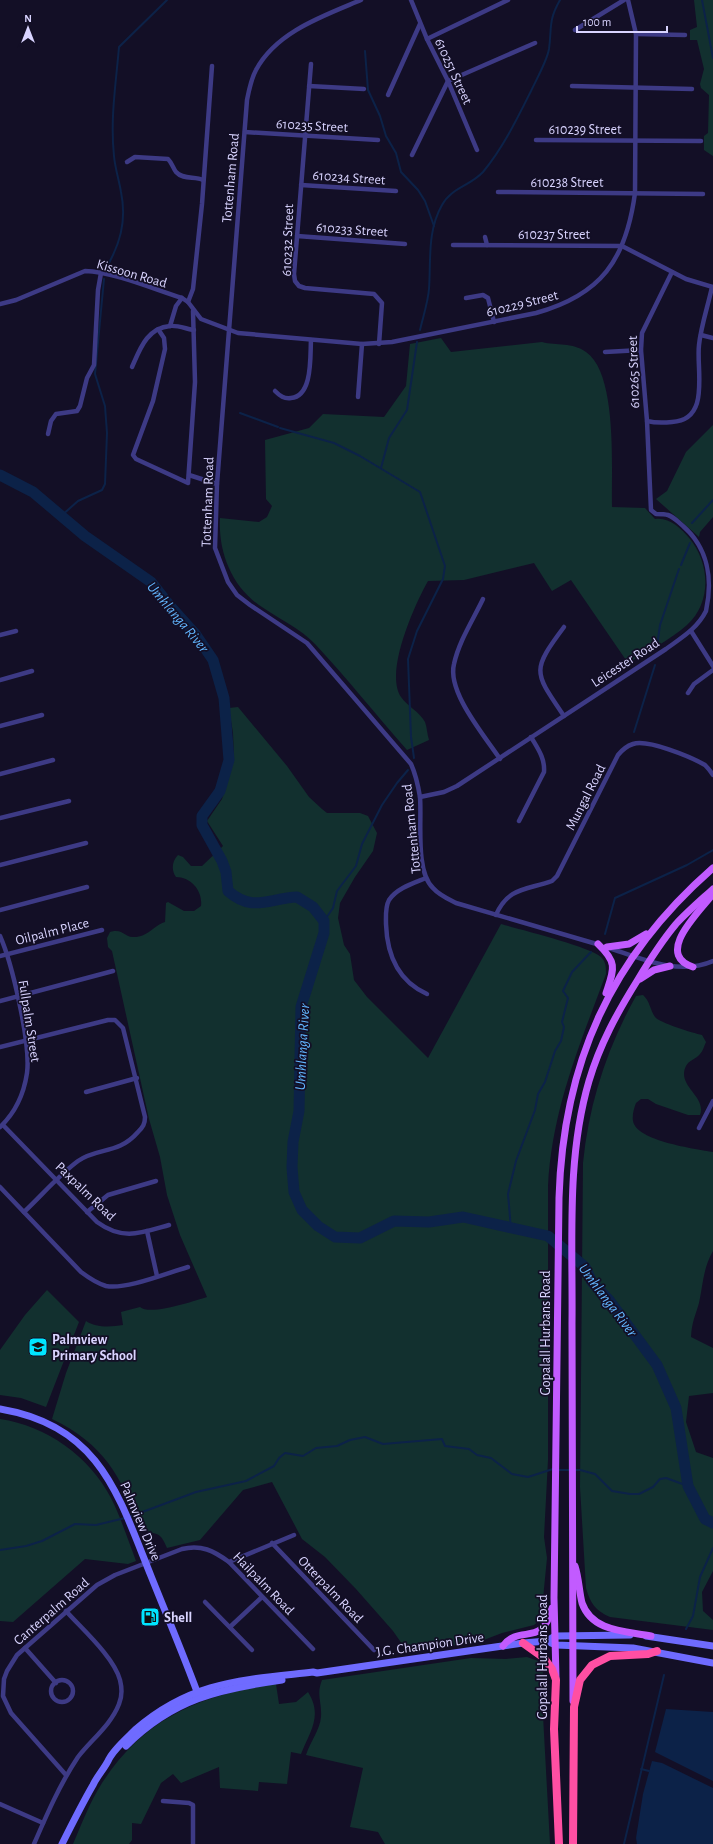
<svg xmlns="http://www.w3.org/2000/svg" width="713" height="1844" font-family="'Alegreya Sans',sans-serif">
  <rect width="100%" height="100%" fill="#130f26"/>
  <!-- green -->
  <g fill="#12302f">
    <polygon points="694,0 713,0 713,156 704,150 704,136 708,133 709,95 701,88 700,84 704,69 697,40 690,40 690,30 697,27"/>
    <path d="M441 338 451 352 542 342C557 346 572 342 586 352 618 374 611 470 612 507L645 508 655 519C669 517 681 528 690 539 710 564 712 602 687 625 670 640 648 651 628 663L571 580 552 591 534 563 464 580 428 581C415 604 384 672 401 697 407 706 420 712 425 722 427 727 427 734 429 740L407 750C376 715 347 678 315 644 301 629 281 620 265 609 233 590 218 554 220 518L259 522 267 517 272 506 266 499 265 440 309 428 323 414 384 417 406 386 410 344Z"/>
    <polygon points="713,425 713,517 700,532 699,537 656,499 667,491 686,452"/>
    <path d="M238 707 287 766 309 797 322 809 327 813H360L368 816 377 833 373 851 355 877 340 903 338 918 344 945 350 954 354 980 367 997 428 1058 501 924C521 930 588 946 601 957 606 962 606 967 606 974 580 1044 552 1109 548 1186V1460L544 1537 547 1558 541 1619 534 1625 502 1633 476 1643 407 1651 393 1631 356 1589 325 1557 302 1539 272 1482 243 1490 200 1540 167 1548C160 1531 158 1535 142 1530 121 1478 106 1445 52 1419L66 1373 86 1321C96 1328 111 1327 123 1325L121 1312 140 1307C150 1316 194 1301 207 1297L180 1235 167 1195 160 1157 149 1119 112 951 108 947 107 938 110 932C124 928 124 938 134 937 148 937 153 926 165 922L166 903 168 902 184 911H194L201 906C203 891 191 877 176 877 171 870 172 861 178 855L183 857 191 866H202L223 846 207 821 222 799 234 759 233 733 229 708Z"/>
    <path d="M643 995C650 1001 650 1010 655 1017 660 1023 693 1033 702 1035L706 1042C704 1046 703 1051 700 1054 696 1059 689 1060 686 1066 676 1086 707 1096 700 1115H688L656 1104 648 1099H641L636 1103C634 1108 632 1115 633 1121 636 1141 696 1149 713 1152V1251C703 1268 703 1285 699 1303 695 1317 692 1321 691 1337L713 1348V1393L689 1396 686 1422 696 1452 713 1458V1571L702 1592 703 1611 713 1620V1630L610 1617C596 1611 590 1603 586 1588L580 1487 583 1163C589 1103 607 1048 636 996Z"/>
    <polygon points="47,1290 79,1322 46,1407 21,1398 0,1395 0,1350 25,1315"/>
    <path d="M0 1419C47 1426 89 1456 111 1498 121 1518 128 1540 136 1561L128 1564 85 1559 13 1622 0 1621Z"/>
    <path d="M527 1657 538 1661 543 1671 542 1697 550 1844H385L378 1832 350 1827 363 1768 306 1755C310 1742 320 1730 321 1717 322 1701 316 1695 322 1680L471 1658 506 1659Z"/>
    <path d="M276 1684 279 1704 296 1702 308 1692C323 1716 310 1731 301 1754L291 1752 287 1784 259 1782 258 1791 220 1788 219 1767 181 1783 173 1774 161 1783 141 1824 132 1823V1840L129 1844H73C82 1823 90 1802 102 1783 145 1717 201 1695 276 1684Z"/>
  </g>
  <!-- water -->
  <g fill="#0c2248">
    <polygon points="666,1709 713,1712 713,1781 655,1752"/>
    <polygon points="652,1761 662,1763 713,1788 713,1844 637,1844 636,1838 643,1794"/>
  </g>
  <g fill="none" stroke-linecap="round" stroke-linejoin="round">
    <!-- stream -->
    <g stroke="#0c2248" stroke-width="2">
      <polyline points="702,0 713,58"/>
      <polyline points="365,51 368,90 380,116 386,136 396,153 401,172 418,190 425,201 434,226"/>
      <path d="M105 270C120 245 127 221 121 192 119 180 115 168 114 156 110 119 116 83 119 47L167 0"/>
      <path d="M420 330C423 317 428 302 429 289 431 261 427 231 442 205 451 188 470 186 483 172 503 148 517 119 531 91 536 80 547 61 549 49 552 27 548 21 560 0"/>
      <polyline points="240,413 278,427"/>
      <polyline points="280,428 334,443 360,456 420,492 445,566 443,579 417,631 408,659 411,737 414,758"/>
      <polyline points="381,468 389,438 407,410 417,342"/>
      <polyline points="61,516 78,501 102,490 105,484 107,433 105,406 95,374 104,279"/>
      <polyline points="692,523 713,500"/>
      <polyline points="681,565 690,543"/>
      <polyline points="657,646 660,625 679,569"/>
      <polyline points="634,732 655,665"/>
      <polyline points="324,921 333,908 337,891 356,866 362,844 382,805 397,783 408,770"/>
      <polyline points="605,934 615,898 687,865 713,850"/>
      <polyline points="511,1229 508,1194 516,1161 535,1110 538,1094 545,1082 555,1051 561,1041 564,1027 562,1022 568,998 563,991 572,972 591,952"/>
      <polyline points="557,1470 580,1470 595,1474 612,1491 630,1494 639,1494 653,1487 660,1479 666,1478 688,1486"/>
      <polyline points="129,1517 196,1492 246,1481 274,1466 279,1458 285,1453 303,1456 316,1448 337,1446 350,1440 365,1437 383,1444 442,1439 445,1446 469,1449 477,1455 491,1458 512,1474 528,1477 553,1469"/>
      <polyline points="0,1550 26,1546 42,1541 75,1524 96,1525 125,1518"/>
      <polyline points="686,1629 693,1616 700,1577 713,1548"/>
      <polyline points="641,1769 649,1771"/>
      <polyline points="624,1844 664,1675"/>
    </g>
    <!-- river -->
    <path stroke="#0c2248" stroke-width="11" d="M0 475 33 492 85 536 151 582 170 606 196 635 213 660 224 698 229 760 220 791 202 816V825L222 861 226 872 228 891C253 913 269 898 297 897L313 907 324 921V933L301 1007 299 1111 293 1142 292 1167 294 1192 302 1210 318 1226 335 1237 360 1238 394 1221 429 1222 463 1217 548 1236 585 1267 592 1282 609 1300 657 1365 676 1408 688 1486 705 1519 713 1523"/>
    <!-- street -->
    <g stroke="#3d3a85" stroke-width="4.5">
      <path d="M361 0C323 16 276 32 256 70 251 79 249 90 247 100L217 484 215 548 228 582 237 595 250 605 307 643 411 764C416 775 418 785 420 797 422 821 415 871 433 888 439 895 448 899 456 903L600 945"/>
      <polyline points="411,0 427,39 448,81 477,150"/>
      <polyline points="575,30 624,0"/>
      <polyline points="636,34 685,35"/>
      <polyline points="427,39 508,0"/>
      <polyline points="311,64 294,274 295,281 299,286 305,288 374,294 382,303 379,344"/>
      <polyline points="309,86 364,89"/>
      <polyline points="572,86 692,89"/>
      <polyline points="388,95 420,24"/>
      <polyline points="245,132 378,140"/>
      <polyline points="536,140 701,141"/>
      <polyline points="412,155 448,81 535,43"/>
      <path d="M127 162 135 157 168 159C172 163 173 168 176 172 183 180 195 176 203 180"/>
      <polyline points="301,185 396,191"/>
      <polyline points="498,192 703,194"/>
      <polyline points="297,236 405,244"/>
      <polyline points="485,237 487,245"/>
      <polyline points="453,245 622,246 686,279 713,287"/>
      <path d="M672 272 642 333 641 350 647 421C655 423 663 423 672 422 711 420 696 370 699 345 701 326 708 306 712 287"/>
      <polyline points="466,298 483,295 488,298 494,322"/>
      <polyline points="188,302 193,289 202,204 212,66"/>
      <path d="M0 304 16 300 85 271C114 272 153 289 182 298L188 302 201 319 238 333 362 344 392 342 536 313C601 295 626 260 635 193L636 34 628 0"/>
      <polyline points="170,326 176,306 182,298"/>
      <polyline points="158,329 164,338 165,349 153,401 133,455 136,459 188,483 195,382 193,311"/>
      <polyline points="701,335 713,338"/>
      <polyline points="605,352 641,350"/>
      <path d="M132 367C140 349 147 328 170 326 177 325 187 329 194 330"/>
      <path d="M275 391C280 396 284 399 291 398 313 396 310 356 311 340"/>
      <polyline points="358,397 362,344"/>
      <polyline points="48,434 51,421 56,414 77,411 80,406 87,378 94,365 98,290 101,273"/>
      <polyline points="189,475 217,484"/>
      <path d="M483 599C473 620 459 641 454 664 447 692 484 735 500 759"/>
      <polyline points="691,631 713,666"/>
      <polyline points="0,635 16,631"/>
      <polyline points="0,680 32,671"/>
      <polyline points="688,693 694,684 713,670"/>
      <path d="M564 716C534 672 531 671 564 627"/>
      <polyline points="0,726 42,715"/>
      <polyline points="0,774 53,760"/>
      <path d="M420 797 444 792 457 786 666 649C681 638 697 629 706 611 713 579 708 548 683 526 678 522 674 517 668 515 665 514 660 514 656 514L651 510 647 421"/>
      <polyline points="0,818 69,801"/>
      <path d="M519 821 544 772C545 758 538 749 531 737"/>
      <polyline points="0,865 86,843"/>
      <path d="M426 878C414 883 397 888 389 900 385 907 386 916 386 924 387 955 398 981 427 994"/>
      <polyline points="0,910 87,887"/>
      <path d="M496 915C508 887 527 890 552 881L557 876 618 755C622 750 627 746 633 744 648 739 691 757 705 765 708 768 711 772 713 775"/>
      <path d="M0 936C12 963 31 1044 27 1073 24 1093 15 1113 0 1127"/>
      <path d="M609 948C642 959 679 976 713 961"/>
      <polyline points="0,956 102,930"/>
      <polyline points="0,1001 113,971"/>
      <path d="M0 1047 108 1020H115L123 1028 145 1117C145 1124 143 1127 138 1132 118 1155 98 1147 78 1161 59 1175 42 1195 24 1212"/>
      <polyline points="86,1092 137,1078"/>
      <path d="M3 1125 97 1222C123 1241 141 1233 169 1225"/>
      <polyline points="699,1128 713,1101"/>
      <path d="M0 1187 81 1272C89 1278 96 1283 106 1286 126 1290 167 1273 188 1267"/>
      <polyline points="87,1212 108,1195 156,1181"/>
      <polyline points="147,1231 157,1276"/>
      <polyline points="272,1543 374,1650"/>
      <polyline points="229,1562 294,1535"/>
      <polyline points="205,1602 252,1650"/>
      <polyline points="230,1627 262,1597"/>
      <polyline points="25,1648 56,1683"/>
      <circle cx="62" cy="1691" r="11"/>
      <path d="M66 1775 11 1713 3 1696 4 1679 7 1671 17 1655 97 1585 115 1575 182 1549C201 1544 214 1551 229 1562L313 1649"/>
      <polyline points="163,1801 189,1803 193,1805 193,1844"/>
      <polyline points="0,1804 43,1823"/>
      <path d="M34 1844C47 1814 60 1784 78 1757 91 1740 111 1725 119 1704 122 1697 122 1688 120 1680 114 1657 82 1629 66 1611"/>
    </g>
    <!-- secondary -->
    <g stroke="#6f6bff" stroke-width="7">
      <path d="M0 1409C100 1426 118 1494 151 1576 167 1616 184 1656 199 1697"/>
      <polyline points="646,1636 713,1646"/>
      <polyline points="551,1643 556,1645 633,1648 713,1663"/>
      <path d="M126 1746C173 1699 219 1689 282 1680"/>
      <path d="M62 1844C72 1824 82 1804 93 1785 97 1776 105 1768 109 1759 114 1749 127 1738 135 1730 191 1681 243 1680 313 1672L317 1673 523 1643 547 1641 555 1636 630 1635"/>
    </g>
    <!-- primary -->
    <g stroke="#c25bff" stroke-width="7">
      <path d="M598 944C618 963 614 969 606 993"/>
      <polyline points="607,947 629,944 646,934"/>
      <path d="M693 967C654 954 699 912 713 894"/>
      <polyline points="640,979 654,970 670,966"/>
      <path d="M575 1566C579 1578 579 1591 582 1603 592 1632 626 1631 651 1636"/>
      <path d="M503 1646C520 1623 542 1649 552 1608"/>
      <path d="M556 1678 554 1598 559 1198C563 1063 611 957 713 868"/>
      <path d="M573 1701C572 1575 572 1449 572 1324 573 1243 566 1159 589 1081 600 1044 617 1013 637 981 649 961 661 942 676 924 687 912 701 900 713 889"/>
    </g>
    <!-- highway -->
    <g stroke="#ff4fa3" stroke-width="8">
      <polyline points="523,1643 544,1658 552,1669 556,1680 554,1729 559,1844"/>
      <polyline points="573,1844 574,1707 580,1680 592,1665 610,1656 648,1654 657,1651"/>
    </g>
  </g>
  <!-- icons -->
  <defs>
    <symbol id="school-square" viewBox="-11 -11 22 22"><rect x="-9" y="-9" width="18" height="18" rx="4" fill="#00e5ff" stroke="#130f26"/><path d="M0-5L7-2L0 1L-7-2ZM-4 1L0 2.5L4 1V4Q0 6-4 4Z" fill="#111"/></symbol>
    <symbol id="fuel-square" viewBox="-11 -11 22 22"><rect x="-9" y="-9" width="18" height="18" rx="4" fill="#00e5ff" stroke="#130f26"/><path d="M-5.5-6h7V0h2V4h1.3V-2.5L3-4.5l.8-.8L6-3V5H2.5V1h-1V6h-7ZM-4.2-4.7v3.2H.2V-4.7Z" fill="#111"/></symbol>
  </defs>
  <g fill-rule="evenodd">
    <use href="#school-square" x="27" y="1336" width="22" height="22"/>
    <use href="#fuel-square" x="139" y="1606" width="22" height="22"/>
  </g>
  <g text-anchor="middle" stroke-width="3.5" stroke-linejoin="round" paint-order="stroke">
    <!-- street labels -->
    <g font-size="14" fill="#d9d4ff" stroke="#130f26">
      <text transform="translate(454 71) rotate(65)" y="5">610251 Street</text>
      <text transform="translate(312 125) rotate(3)" y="5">610235 Street</text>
      <text x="585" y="134">610239 Street</text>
      <text transform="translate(349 177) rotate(4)" y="5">610234 Street</text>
      <text transform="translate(230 178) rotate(-85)" y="5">Tottenham Road</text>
      <text x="567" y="187">610238 Street</text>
      <text transform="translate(352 229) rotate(4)" y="5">610233 Street</text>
      <text x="554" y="239">610237 Street</text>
      <text transform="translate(287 240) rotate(-88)" y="5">610232 Street</text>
      <text transform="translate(132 273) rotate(16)" y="5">Kissoon Road</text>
      <text transform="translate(522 303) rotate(-14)" y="5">610229 Street</text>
      <text transform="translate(633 372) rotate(-92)" y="5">610265 Street</text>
      <text transform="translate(207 502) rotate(-88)" y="5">Tottenham Road</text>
      <text transform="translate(625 662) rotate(-33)" y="5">Leicester Road</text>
      <text transform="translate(585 797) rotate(-63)" y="5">Mungal Road</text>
      <text transform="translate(411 829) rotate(-96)" y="5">Tottenham Road</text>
      <text transform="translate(52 931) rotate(-14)" y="5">Oilpalm Place</text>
      <text transform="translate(30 1021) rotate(81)" y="5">Fullpalm Street</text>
      <text transform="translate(86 1191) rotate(44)" y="5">Paxpalm Road</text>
      <text transform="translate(545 1333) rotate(-90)" y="5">Gopalall Hurbans Road</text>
      <text transform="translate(141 1521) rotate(67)" y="5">Palmview Drive</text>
      <text transform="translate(264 1583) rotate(46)" y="5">Hailpalm Road</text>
      <text transform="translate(331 1589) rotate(46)" y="5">Otterpalm Road</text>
      <text transform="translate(51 1611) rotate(-41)" y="5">Canterpalm Road</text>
      <text transform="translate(430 1644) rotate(-8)" y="5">J.G. Champion Drive</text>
      <text transform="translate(542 1657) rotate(-90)" y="5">Gopalall Hurbans Road</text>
    </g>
    <!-- poi labels -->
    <g font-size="14" font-weight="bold" fill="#d9d4ff" stroke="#130f26" text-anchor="start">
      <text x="52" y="1344">Palmview<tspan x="52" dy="16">Primary School</tspan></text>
      <text x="164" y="1622">Shell</text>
    </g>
    <!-- water labels -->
    <g font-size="15" font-style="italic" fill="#62b6ff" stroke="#130f26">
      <text transform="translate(178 617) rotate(50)" y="5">Umhlanga River</text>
      <text transform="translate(302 1047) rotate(-87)" y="5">Umhlanga River</text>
      <text transform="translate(608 1300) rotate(53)" y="5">Umhlanga River</text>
    </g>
  </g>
  <!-- north arrow -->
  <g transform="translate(28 28)" stroke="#130f26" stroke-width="3" paint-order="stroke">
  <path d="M0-3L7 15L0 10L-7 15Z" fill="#d9d4ff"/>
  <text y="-6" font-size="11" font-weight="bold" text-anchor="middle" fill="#d9d4ff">N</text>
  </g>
  <!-- scale -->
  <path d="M577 26v6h90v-6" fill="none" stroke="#d9d4ff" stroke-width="2"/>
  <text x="583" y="26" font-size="12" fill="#d9d4ff" stroke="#130f26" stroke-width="3" paint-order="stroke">100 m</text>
</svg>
